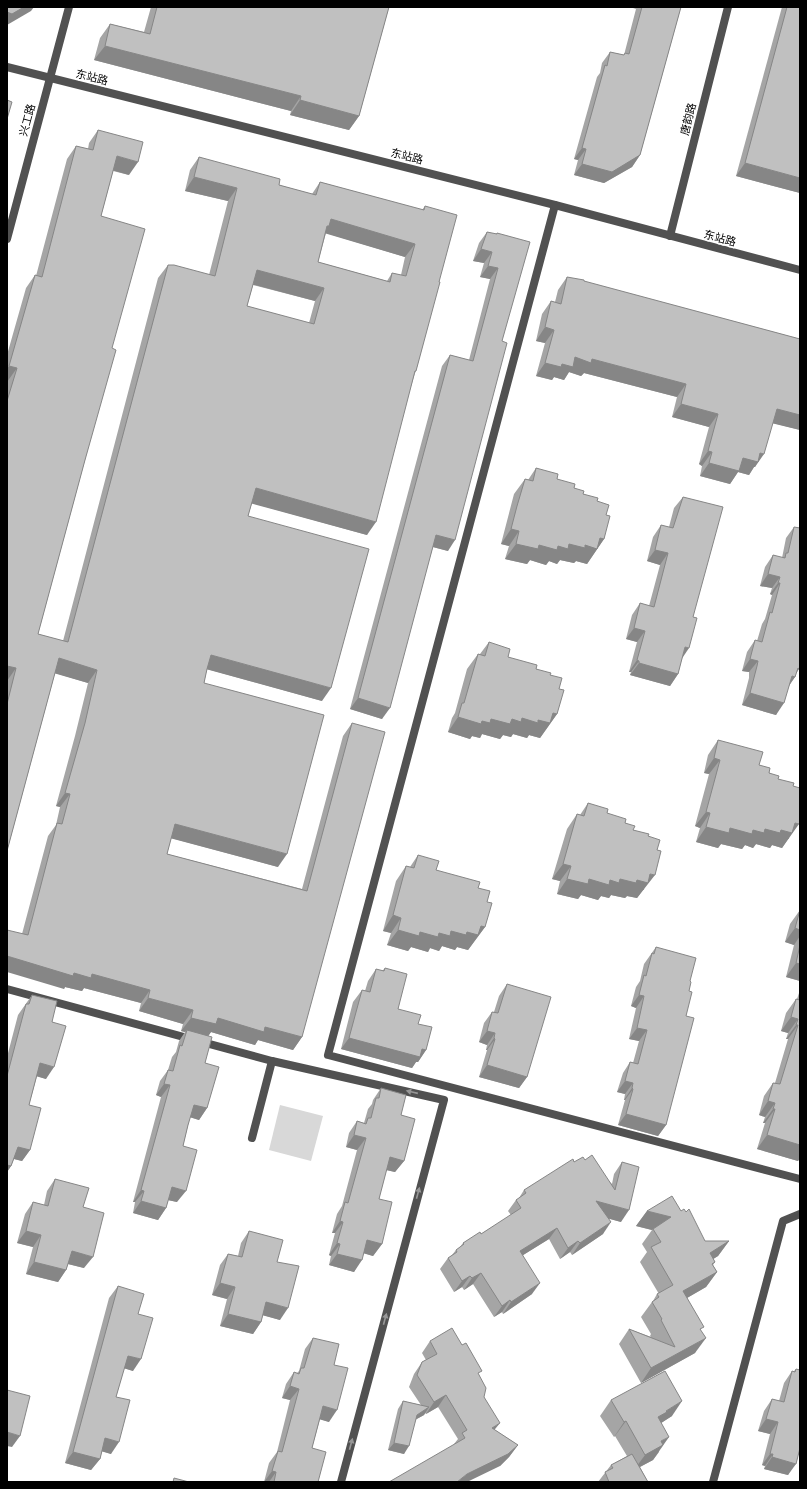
<svg xmlns="http://www.w3.org/2000/svg" width="807" height="1489" font-family="'Varela Round','Noto Sans SC',sans-serif">
  <rect width="100%" height="100%" fill="#fff"/>
  <!-- green -->
  <polygon fill="#d8d8d8" points="280,1105 323,1116 311,1161 269,1150"/>
  <g fill="none" stroke-linecap="round" stroke-linejoin="round">
    <!-- minor -->
    <g stroke="#515151" stroke-width="8">
      <polyline points="555,205 328,1055 800,1179"/>
      <polyline points="670,236 728,7"/>
      <polyline points="7,989 272,1061 444,1100 341,1482"/>
      <polyline points="252,1138 272,1061"/>
      <polyline points="713,1482 783,1221 800,1214"/>
    </g>
    <!-- tertiary -->
    <g stroke="#515151" stroke-width="8">
      <polyline points="7,67 555,205 800,270"/>
      <polyline points="7,239 69,7"/>
    </g>
  </g>
  <!-- wall -->
  <g fill="#a5a5a5" fill-rule="evenodd">
    <polygon points="151,7 389,7 359,116 349,130 290,115 291,111 94,60 100,38 110,24 144,32"/>
    <polygon points="633,7 681,7 640,155 632,167 604,183 574,175 578,160 574,159 597,77 600,73 602,63 610,52 624,55 636,9 633,8"/>
    <polygon points="782,7 800,7 800,193 736,176"/>
    <path d="M98 130 129 175 113 171 101 216 112 348 85 460 38 634 63 641 158 278 168 265 209 275 228 201 185 191 190 170 199 157 279 185 312 194 320 182 422 210 425 206 439 282 416 371 415 373 367 535 252 503 248 516 322 701 207 669 204 683 278 867 171 838 167 854 302 889 343 736 352 723 302 1037 293 1050 258 1040 255 1045 211 1032 208 1036 205 1063 207 1108 199 1120 190 1117 183 1146 177 1202 168 1200 166 1208 158 1220 133 1213 135 1202H133L161 1097 156 1095 160 1081 168 1070 172 1057 176 1052 179 1041 185 1032 181 1031 183 1024 139 1011 141 1003 84 988 82 991 65 987 64 989 22 934 48 836 56 825 60 807 56 806 75 736 88 683 55 673 7 851V355L26 288 35 275 36 276 67 159 76 146 88 149 89 143ZM326 233 405 257 401 275 392 273 387 281 318 262ZM253 285 315 301 309 323 247 306Z"/>
    <polygon points="487,232 496,234 497,233 502,341 448,551 433,547 382,719 350,709 442,366 450,355 469,360 490,279 480,277 484,263 473,261 479,243"/>
    <polygon points="567,277 800,339 800,430 773,423 755,467 754,467 749,475 738,472 730,484 700,476 702,466 699,464 709,427 672,417 677,397 584,373 581,376 569,372 564,380 554,377 552,380 536,376 545,343 536,341 542,314 551,301 555,302 558,290"/>
    <polygon points="536,468 574,488 583,494 597,501 606,515 604,539 587,564 576,561 574,563 560,560 557,564 549,561 546,565 530,560 527,564 505,559 509,546 501,544 514,494 525,479 528,480"/>
    <polygon points="683,497 682,658 678,674 670,686 630,675 631,672 629,672 637,642 626,639 632,615 640,603 649,606 660,565 647,561 653,537 661,525 669,527 674,508"/>
    <polygon points="794,527 799,669 796,673 795,677 789,686 776,715 742,705 749,678 749,672 742,671 747,652 755,640 757,641 762,624 765,619 772,595 770,594 772,588 760,586 765,567 773,555 782,558 786,538"/>
    <polygon points="489,642 508,657 550,675 559,689 557,714 540,738 529,735 527,738 513,734 511,737 503,735 500,739 482,734 480,738 472,736 470,739 448,732 452,718 455,713 467,669 478,654 480,654"/>
    <polygon points="718,740 759,765 778,779 793,786 789,839 788,839 782,848 772,845 770,848 756,844 753,848 745,845 742,849 721,844 718,848 696,842 700,828 695,826 709,774 704,773 708,755"/>
    <polygon points="588,803 625,823 633,830 648,836 644,890 643,890 637,898 627,896 625,898 611,895 609,898 601,896 598,900 581,895 578,899 557,894 560,881 552,879 567,829 577,814 580,815"/>
    <polygon points="418,855 436,870 478,888 487,902 485,927 468,950 457,947 455,950 442,946 439,951 430,948 428,952 411,947 408,951 387,945 391,933 383,931 396,881 406,866 410,867"/>
    <polygon points="800,910 800,981 786,977 794,945 785,942 790,924"/>
    <polygon points="656,947 690,981 686,1016 666,1125 658,1136 618,1125 625,1100 624,1100 625,1094 617,1092 623,1073 630,1062 633,1063 639,1041 629,1039 636,1008 631,1006 636,987 640,981 644,964"/>
    <polygon points="385,968 398,1009 418,1024 426,1050 418,1062 416,1062 412,1068 341,1049 353,1002 362,990 365,991 368,981 376,969 382,971"/>
    <polygon points="507,984 527,1077 519,1088 479,1077 487,1050 486,1050 487,1045 479,1042 484,1023 492,1012 494,1012 499,996"/>
    <polygon points="800,990 800,1158 798,1161 757,1149 765,1123 763,1123 765,1117 759,1115 764,1096 773,1083 775,1083 788,1039 786,1039 788,1033 781,1031 786,1013 796,999 797,999"/>
    <polygon points="32,995 52,1022 46,1079 37,1076 29,1105 30,1150 22,1161 14,1159 11,1166 7,1172 7,1057 18,1015"/>
    <polygon points="381,1088 401,1115 404,1161 395,1172 386,1170 379,1199 382,1244 373,1256 364,1253 354,1272 329,1265 331,1256 329,1255 335,1233 332,1233 337,1214 342,1206 357,1150 346,1147 349,1133 357,1121 364,1123 368,1109 372,1104 373,1100"/>
    <polygon points="585,1160 612,1184 614,1174 622,1162 621,1222 607,1218 603,1234 572,1255 570,1252 560,1259 549,1239 523,1255 532,1294 503,1314 502,1312 494,1317 473,1284 464,1290 462,1287 454,1292 440,1269 448,1258 452,1255 456,1250 460,1247 463,1243 481,1234 511,1215 508,1211 516,1200 519,1198 524,1190 574,1162"/>
    <polygon points="55,1179 83,1207 84,1268 68,1264 66,1270 58,1282 26,1274 33,1247 17,1243 25,1214 33,1202 44,1205 47,1191"/>
    <polygon points="647,1211 681,1211 705,1241 729,1241 718,1256 713,1259 715,1262 713,1265 717,1272 706,1287 687,1298 701,1331 695,1353 641,1383 619,1344 629,1329 651,1337 650,1336 651,1334 641,1317 652,1302 653,1301 657,1294 659,1294 640,1262 647,1252 642,1244 652,1230 636,1226"/>
    <polygon points="249,1231 277,1262 280,1320 263,1315 261,1322 253,1334 220,1326 227,1299 212,1295 220,1265 228,1254 238,1256 241,1243"/>
    <polygon points="118,1286 138,1314 133,1371 124,1368 116,1397 111,1454 102,1451 100,1459 91,1470 65,1463 109,1298"/>
    <polygon points="313,1338 334,1365 329,1422 320,1419 312,1448 318,1482 264,1482 269,1463 277,1452 290,1400 282,1398 286,1384 294,1372 297,1373 299,1371 305,1349"/>
    <polygon points="430,1341 479,1375 484,1397 495,1430 518,1445 509,1457 500,1466 454,1444 458,1439 438,1407 426,1414 425,1413 424,1415 415,1420 404,1454 388,1450 398,1409 403,1401 421,1405 409,1387 414,1374 422,1362 426,1360 422,1353"/>
    <polygon points="796,1369 798,1455 788,1475 764,1469 765,1466 762,1465 770,1434 758,1431 764,1411 772,1399 779,1401 784,1383 792,1371 794,1371"/>
    <polygon points="611,1400 672,1416 661,1423 659,1452 653,1460 640,1467 648,1482 598,1482 611,1465 627,1456 615,1436 614,1437 600,1416"/>
  </g>
  <!-- shaded-wall -->
  <g fill="#868686">
    <polygon points="24,7 34,7 31,11 7,25 7,12"/>
    <polygon points="105,46 301,96 291,111 94,60"/>
    <polygon points="300,100 359,116 349,130 290,115"/>
    <polygon points="582,148 586,149 578,160 574,159"/>
    <polygon points="640,155 632,167 604,183 574,175 582,164"/>
    <polygon points="117,156 138,162 129,175 108,169"/>
    <polygon points="745,163 800,178 800,193 736,176"/>
    <polygon points="194,177 237,188 228,201 185,191"/>
    <polygon points="331,219 415,244 405,257 324,233"/>
    <polygon points="481,249 492,252 484,263 473,261"/>
    <polygon points="488,266 498,268 490,279 480,277"/>
    <polygon points="257,270 324,288 315,301 247,283"/>
    <polygon points="545,327 554,330 545,343 536,341"/>
    <polygon points="575,357 592,359 686,384 677,397 584,373 581,376 569,372 564,380 554,377 552,380 536,376 545,363 562,364"/>
    <polygon points="9,366 17,368 7,382 7,369"/>
    <polygon points="681,404 718,414 709,427 672,417"/>
    <polygon points="777,409 800,415 800,430 767,422"/>
    <polygon points="708,451 712,452 702,466 699,464"/>
    <polygon points="760,453 764,454 755,467 754,467 749,475 738,472 730,484 700,476 709,463 743,458"/>
    <polygon points="256,488 376,522 367,535 246,502"/>
    <polygon points="511,529 519,531 509,546 501,544"/>
    <polygon points="436,535 455,540 448,551 429,546"/>
    <polygon points="600,538 604,539 587,564 576,561 574,563 560,560 557,564 549,561 546,565 530,560 527,564 505,559 516,544 558,546 569,544 585,545"/>
    <polygon points="655,550 668,553 660,565 647,561"/>
    <polygon points="768,574 780,577 772,588 760,586"/>
    <polygon points="778,583 780,583 772,595 770,594"/>
    <polygon points="634,628 645,631 637,642 626,639"/>
    <polygon points="685,647 689,648 681,660"/>
    <polygon points="211,655 331,688 322,701 202,668"/>
    <polygon points="59,658 97,670 88,683 50,672"/>
    <polygon points="750,659 758,661 749,672 742,671"/>
    <polygon points="637,660 639,661 631,672 629,672"/>
    <polygon points="639,663 678,674 670,686 630,675"/>
    <polygon points="7,666 16,668 7,681"/>
    <polygon points="798,668 799,669 794,676 795,677 787,688 784,687"/>
    <polygon points="750,693 784,703 776,715 742,705"/>
    <polygon points="358,698 390,708 382,719 350,709"/>
    <polygon points="553,713 557,714 540,738 529,735 527,738 513,734 511,737 503,735 500,739 482,734 480,738 472,736 470,739 448,732 458,717 482,721 491,719 512,719 522,718 538,720"/>
    <polygon points="714,758 720,760 709,774 704,773"/>
    <polygon points="65,793 70,794 60,807 56,806"/>
    <polygon points="706,812 710,813 700,828 695,826"/>
    <polygon points="795,823 799,824 782,848 772,845 770,848 756,844 753,848 745,845 742,849 721,844 718,848 696,842 706,827 753,830 765,829 781,830"/>
    <polygon points="175,824 287,854 278,867 166,837"/>
    <polygon points="563,864 571,866 560,881 552,879"/>
    <polygon points="650,874 655,875 637,898 627,896 625,898 611,895 609,898 601,896 598,900 581,895 578,899 557,894 567,879 610,880 620,879 637,880"/>
    <polygon points="393,915 401,918 391,933 383,931"/>
    <polygon points="481,926 485,927 468,950 457,947 455,950 442,946 439,951 430,948 428,952 411,947 408,951 387,945 398,930 439,933 451,931 467,932"/>
    <polygon points="795,928 800,930 800,936 794,945 785,942"/>
    <polygon points="7,956 74,973 92,974 150,990 141,1003 84,988 82,991 65,987 64,989 7,972"/>
    <polygon points="796,963 800,964 800,981 786,977"/>
    <polygon points="639,995 644,996 636,1008 631,1006"/>
    <polygon points="148,998 193,1010 183,1024 139,1011"/>
    <polygon points="791,1017 798,1019 788,1033 781,1031"/>
    <polygon points="191,1018 218,1018 265,1027 302,1037 293,1050 258,1040 255,1045 211,1032 207,1038 187,1030 185,1032 181,1031"/>
    <polygon points="796,1025 798,1025 788,1039 786,1039"/>
    <polygon points="637,1028 647,1030 639,1041 629,1039"/>
    <polygon points="487,1031 495,1033 487,1045 479,1042"/>
    <polygon points="349,1038 422,1049 426,1050 418,1062 416,1062 412,1068 341,1049"/>
    <polygon points="494,1038 495,1039 487,1050 486,1050"/>
    <polygon points="40,1063 54,1067 46,1079 32,1075"/>
    <polygon points="487,1065 527,1077 519,1088 479,1077"/>
    <polygon points="625,1081 633,1083 625,1094 617,1092"/>
    <polygon points="164,1084 170,1085 161,1097 156,1095"/>
    <polygon points="632,1088 633,1089 625,1100 624,1100"/>
    <polygon points="768,1101 775,1103 765,1117 759,1115"/>
    <polygon points="194,1105 207,1108 199,1120 186,1116"/>
    <polygon points="773,1109 775,1109 765,1123 763,1123"/>
    <polygon points="626,1114 666,1125 658,1136 618,1125"/>
    <polygon points="354,1135 366,1138 357,1150 346,1147"/>
    <polygon points="767,1135 800,1145 800,1158 798,1161 757,1149"/>
    <polygon points="18,1147 30,1150 22,1161 10,1158"/>
    <polygon points="390,1157 404,1161 395,1172 382,1169"/>
    <polygon points="7,1165 11,1166 7,1172"/>
    <polygon points="172,1187 186,1191 177,1202 163,1199"/>
    <polygon points="141,1190 144,1191 135,1202 133,1202"/>
    <polygon points="141,1201 166,1208 158,1220 133,1213"/>
    <polygon points="596,1201 629,1210 621,1222 588,1213"/>
    <polygon points="647,1211 671,1217 653,1229 652,1230 636,1226"/>
    <polygon points="340,1221 343,1222 335,1233 332,1233"/>
    <polygon points="611,1222 603,1234 572,1255 580,1243"/>
    <polygon points="557,1228 549,1239 512,1262 520,1251"/>
    <polygon points="26,1231 41,1235 33,1247 17,1243"/>
    <polygon points="367,1240 382,1244 373,1256 359,1252"/>
    <polygon points="578,1241 570,1252 560,1259 568,1248"/>
    <polygon points="729,1241 718,1256 699,1268 710,1253"/>
    <polygon points="337,1243 340,1244 331,1256 329,1255"/>
    <polygon points="72,1251 93,1257 84,1268 64,1263"/>
    <polygon points="337,1254 362,1260 354,1272 329,1265"/>
    <polygon points="34,1262 66,1270 58,1282 26,1274"/>
    <polygon points="717,1272 706,1287 673,1306 683,1291"/>
    <polygon points="481,1273 473,1284 464,1290 472,1278"/>
    <polygon points="470,1276 462,1287 454,1292 462,1281"/>
    <polygon points="220,1283 235,1287 227,1299 212,1295"/>
    <polygon points="540,1283 532,1294 503,1314 511,1302"/>
    <polygon points="510,1300 502,1312 494,1317 502,1306"/>
    <polygon points="266,1302 288,1308 280,1320 258,1314"/>
    <polygon points="228,1314 261,1322 253,1334 220,1326"/>
    <polygon points="706,1338 695,1353 641,1383 651,1368"/>
    <polygon points="128,1356 141,1359 133,1371 120,1367"/>
    <polygon points="290,1386 299,1389 290,1400 282,1398"/>
    <polygon points="446,1395 438,1407 426,1414 434,1402"/>
    <polygon points="682,1401 672,1416 658,1425 658,1417 666,1411"/>
    <polygon points="323,1406 337,1410 329,1422 315,1418"/>
    <polygon points="429,1407 424,1415 411,1422 417,1415"/>
    <polygon points="766,1419 778,1422 770,1434 758,1431"/>
    <polygon points="626,1421 615,1436 614,1437 624,1422"/>
    <polygon points="500,1423 491,1434 492,1428"/>
    <polygon points="7,1432 20,1436 12,1447 7,1446"/>
    <polygon points="669,1437 653,1460 634,1470 645,1455 661,1441"/>
    <polygon points="105,1438 119,1442 111,1454 97,1450"/>
    <polygon points="394,1443 409,1446 404,1454 388,1450"/>
    <polygon points="800,1444 800,1455 793,1454"/>
    <polygon points="518,1445 509,1457 500,1466 467,1482 457,1482 467,1474"/>
    <polygon points="73,1452 100,1459 91,1470 65,1463"/>
    <polygon points="770,1454 773,1454 765,1466 762,1465"/>
    <polygon points="772,1457 796,1464 788,1475 764,1469"/>
    <polygon points="272,1471 276,1472 269,1482 264,1482"/>
  </g>
  <!-- building -->
  <g fill="#c0c0c0" stroke="#868686" fill-rule="evenodd">
    <polygon points="7,7 24,7 12,14 7,12"/>
    <polygon points="157,7 389,7 359,116 300,100 301,96 105,46 110,24 150,34"/>
    <polygon points="642,7 681,7 640,155 612,172 582,164 586,149 582,148 605,65 607,66 610,52 624,55 625,53 629,54"/>
    <polygon points="787,7 800,7 800,178 745,163"/>
    <polygon points="7,100 12,102 7,119"/>
    <path d="M98 130 143 142 138 162 117 156 101 216 145 229 112 348 116 350 85 460 38 634 68 642 168 265H174L215 276 237 188 194 177 199 157 280 179 279 185 316 195 320 182 424 210 425 206 457 215 439 282H440L416 371H415L376 522 256 488 248 516 369 549 331 688 211 655 207 669 204 683 324 715 287 854 175 824 167 854 307 891 352 723 385 732 302 1037 265 1027 264 1032 218 1018 216 1024 191 1018 193 1010 148 998 150 990 92 974 91 978 74 973 73 976 7 956V930L28 935 57 823 62 824 70 794 65 793 85 723 97 670 59 658 7 851V704L16 668 7 666V401L17 368 9 366 35 275 42 277 76 146 93 150ZM331 219 415 244 406 276 392 273 390 282 318 262 327 226H329ZM257 270 324 288 314 324 247 306Z"/>
    <polygon points="487,232 497,234 497,233 530,242 502,341 507,343 455,540 436,535 390,708 358,698 450,355 473,361 498,268 488,266 492,252 481,249"/>
    <polygon points="567,277 584,280 584,281 800,339 800,415 777,409 764,454 760,453 758,462 743,458 739,471 709,463 712,452 708,451 718,414 681,404 686,384 592,359 591,363 575,357 573,367 562,364 561,367 545,363 554,330 545,327 551,301 561,304"/>
    <polygon points="536,468 558,474 557,479 575,484 574,488 584,491 583,494 598,498 597,501 609,505 606,515 610,516 604,539 600,538 597,549 585,545 585,548 569,544 568,549 558,546 557,550 539,545 538,549 516,544 519,531 511,529 517,506 525,479 533,481"/>
    <polygon points="683,497 723,507 693,617 697,618 689,648 685,647 678,674 639,663 639,661 637,660 645,631 634,628 640,603 654,607 668,553 655,550 661,525 673,528"/>
    <polygon points="794,527 800,528 800,665 799,669 798,668 795,677 792,676 784,703 750,693 757,666 758,661 750,659 755,640 762,642 770,612 772,613 780,583 778,583 780,577 768,574 773,555 785,558 786,553 788,553"/>
    <polygon points="489,642 510,649 508,657 537,665 536,669 551,673 550,675 562,678 559,689 564,690 557,714 553,713 550,723 538,720 538,723 522,718 521,722 512,719 510,724 491,719 490,723 482,721 481,724 458,717 462,703 464,703 478,654 485,656"/>
    <polygon points="718,740 763,752 759,765 770,768 769,773 779,776 778,779 794,783 793,786 800,788 800,821 799,824 795,823 792,833 781,830 780,833 765,829 764,833 753,830 752,834 730,828 729,833 706,827 710,813 706,812 720,760 714,758"/>
    <polygon points="588,803 608,809 607,813 626,819 625,823 635,826 633,830 649,834 648,836 660,840 657,850 661,851 655,875 650,874 648,883 637,880 636,883 620,879 619,883 610,880 609,885 589,879 588,884 567,879 571,866 563,864 577,814 584,816"/>
    <polygon points="418,855 439,861 436,870 480,882 478,888 490,891 487,902 492,903 485,927 481,926 478,935 467,932 466,935 451,931 450,936 439,933 438,937 420,932 419,936 398,930 401,918 393,915 406,866 414,868"/>
    <polygon points="800,910 800,930 795,928"/>
    <polygon points="800,945 800,964 796,963"/>
    <polygon points="656,947 696,958 690,981 691,982 689,991 692,992 686,1016 694,1018 666,1125 626,1114 633,1089 632,1088 633,1083 625,1081 630,1062 638,1064 647,1030 637,1028 644,996 639,995 644,975 646,976 652,953 654,954"/>
    <polygon points="385,968 407,974 398,1009 421,1015 418,1024 432,1027 426,1050 422,1049 420,1057 349,1038 362,990 370,992 376,969 384,971"/>
    <polygon points="507,984 551,997 527,1077 487,1065 495,1039 494,1038 495,1033 487,1031 492,1012 498,1013"/>
    <polygon points="32,995 57,1001 52,1022 66,1026 54,1067 40,1063 29,1105 41,1108 30,1150 18,1147 11,1166 7,1165 7,1076 26,1004 29,1004"/>
    <polygon points="796,999 800,1000 800,1145 767,1135 775,1109 773,1109 775,1103 768,1101 773,1083 780,1084 798,1025 796,1025 798,1019 791,1017"/>
    <polygon points="187,1030 212,1037 205,1063 219,1067 207,1108 194,1105 188,1125 183,1146 197,1150 186,1191 172,1187 166,1208 141,1201 144,1191 141,1190 170,1085 164,1084 168,1070 173,1071 180,1045 182,1046"/>
    <polygon points="381,1088 406,1095 401,1115 415,1119 404,1161 390,1157 379,1199 392,1202 382,1244 367,1240 362,1260 337,1254 340,1244 337,1243 343,1222 340,1221 345,1202 348,1203 366,1138 354,1135 357,1121 366,1124 368,1118 371,1118 376,1098 379,1098"/>
    <polygon points="592,1155 615,1190 622,1162 639,1167 629,1210 596,1201 611,1222 580,1243 578,1241 568,1248 557,1228 520,1251 540,1283 511,1302 510,1300 502,1306 481,1273 472,1278 470,1276 462,1281 448,1258 457,1252 456,1250 464,1244 463,1243 480,1232 481,1234 521,1208 516,1200 526,1193 524,1190 573,1159 574,1162 583,1157 585,1160"/>
    <polygon points="55,1179 89,1188 83,1207 104,1213 93,1257 72,1251 66,1270 34,1262 41,1235 26,1231 33,1202 48,1206"/>
    <polygon points="672,1196 681,1211 684,1209 686,1212 689,1209 705,1241 729,1241 710,1253 715,1262 712,1264 717,1272 683,1291 704,1327 700,1329 706,1338 651,1368 629,1329 675,1347 661,1320 662,1319 652,1302 659,1297 657,1294 673,1285 651,1247 661,1242 653,1229 671,1217 647,1211"/>
    <polygon points="249,1231 283,1240 277,1262 299,1266 288,1308 266,1302 261,1322 228,1314 235,1287 220,1283 228,1254 242,1257"/>
    <polygon points="118,1286 144,1294 138,1314 153,1318 141,1359 128,1356 116,1397 130,1400 119,1442 105,1438 100,1459 73,1452"/>
    <polygon points="452,1328 462,1345 466,1343 482,1371 478,1373 486,1388 484,1397 500,1423 492,1428 518,1445 508,1454 467,1474 457,1482 389,1482 465,1438 462,1433 467,1430 446,1395 434,1402 417,1375 422,1362 437,1354 430,1341"/>
    <polygon points="313,1338 339,1344 334,1365 348,1368 337,1410 323,1406 312,1448 326,1452 318,1482 274,1482 276,1472 272,1471 278,1451 282,1452 299,1389 290,1386 294,1372 299,1374 301,1368 304,1368"/>
    <polygon points="796,1369 800,1370 800,1448 796,1464 772,1457 773,1454 770,1454 778,1422 766,1419 772,1399 784,1402 792,1371 795,1372"/>
    <polygon points="665,1371 682,1401 666,1411 667,1412 658,1417 669,1437 661,1441 663,1445 645,1455 626,1421 624,1422 611,1400"/>
    <polygon points="7,1390 30,1396 20,1436 7,1432"/>
    <polygon points="403,1401 429,1407 417,1415 409,1446 394,1443"/>
    <polygon points="632,1454 648,1482 609,1482 605,1472 613,1468 611,1465"/>
    <polygon points="174,1478 189,1482 173,1482"/>
  </g>
  <!-- one-way arrows -->
  <defs><path id="oneway-solid" d="M-6-.8H1V-3.2L6.5 0L1 3.2V.8H-6Z"/></defs>
  <g fill="#979797">
    <use href="#oneway-solid" transform="translate(412 1092) rotate(-167)"/>
    <use href="#oneway-solid" transform="translate(418 1193) rotate(-75)"/>
    <use href="#oneway-solid" transform="translate(385 1319) rotate(-75)"/>
    <use href="#oneway-solid" transform="translate(351 1444) rotate(-75)"/>
  </g>
  <g text-anchor="middle" stroke-width="3.5" stroke-linejoin="round" paint-order="stroke">
    <!-- street labels -->
    <g font-size="11" fill="#000" stroke="#fff">
      <text transform="translate(92 77) rotate(14)" y="4">东站路</text>
      <text transform="translate(688 119) rotate(-76)" y="4">唐韵路</text>
      <text transform="translate(27 120) rotate(-75)" y="4">兴工路</text>
      <text transform="translate(407 156) rotate(14)" y="4">东站路</text>
      <text transform="translate(720 238) rotate(15)" y="4">东站路</text>
    </g>
  </g>
  <!-- border -->
  <rect width="807" height="1489" fill="none" stroke="#000000" stroke-width="16"/>
</svg>
